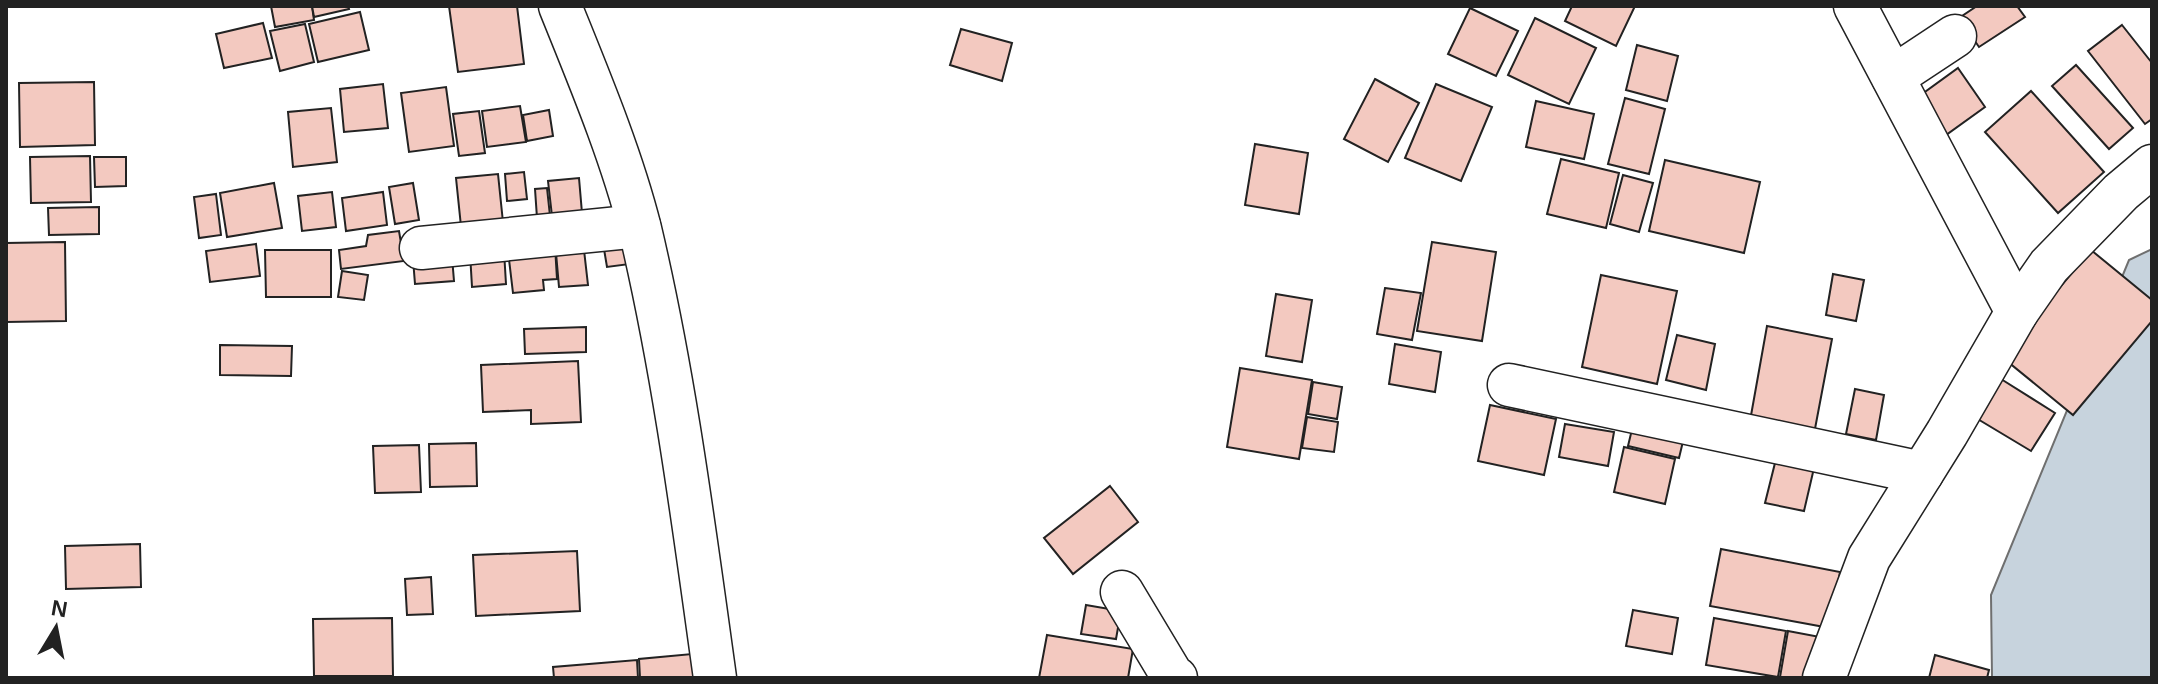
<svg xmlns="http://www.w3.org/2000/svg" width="2158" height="684" font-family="Arial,sans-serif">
  <rect width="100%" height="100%" fill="#fff"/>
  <!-- water -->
  <polygon fill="#c7d3dd" stroke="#6f6f6f" stroke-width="2" points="2152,249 2152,678 1992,678 1991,595 2129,260"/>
  <!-- building -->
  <g fill="#f3c9c0" stroke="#222" stroke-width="2">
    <polygon points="271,6 312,6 314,20 275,27"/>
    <polygon points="312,6 348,6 349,9 314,17"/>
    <polygon points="449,6 517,6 524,64 458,72"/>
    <polygon points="1572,6 1635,6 1616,46 1565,21"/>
    <polygon points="1977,6 2017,6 2025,17 1979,47 1959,18"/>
    <polygon points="1470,8 1518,31 1496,76 1448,54"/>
    <polygon points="360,12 369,50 318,62 309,24"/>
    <polygon points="1535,18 1596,48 1569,104 1508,75"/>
    <polygon points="263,23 272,58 224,68 216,34"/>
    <polygon points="305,24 314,62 280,71 270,31"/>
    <polygon points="2122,25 2152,63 2152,119 2145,124 2088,51"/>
    <polygon points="961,29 1012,43 1002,81 950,65"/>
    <polygon points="1637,45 1678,56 1667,101 1626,90"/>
    <polygon points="2076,65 2133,128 2109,149 2052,86"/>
    <polygon points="1958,68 1985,107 1946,135 1918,97"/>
    <polygon points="1375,79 1419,103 1388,162 1344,139"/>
    <polygon points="94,82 95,145 20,147 19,83"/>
    <polygon points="383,84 388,128 344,132 340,89"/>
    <polygon points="1436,84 1492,107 1461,181 1405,158"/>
    <polygon points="446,87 454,146 409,152 401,93"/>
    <polygon points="2031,91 2104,172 2058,213 1985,132"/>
    <polygon points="1625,98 1665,109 1649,174 1608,164"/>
    <polygon points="1536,101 1594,114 1584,159 1526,147"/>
    <polygon points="520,106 526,142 487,147 482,111"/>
    <polygon points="331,108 337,162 293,167 288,112"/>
    <polygon points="549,110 553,136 527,141 523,115"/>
    <polygon points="479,111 485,153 459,156 453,114"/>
    <polygon points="1255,144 1308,153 1299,214 1245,205"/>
    <polygon points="90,156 91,202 31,203 30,157"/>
    <polygon points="94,157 126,157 126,186 95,187"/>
    <polygon points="1561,159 1619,173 1606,228 1547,214"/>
    <polygon points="1665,160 1760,182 1744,253 1649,231"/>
    <polygon points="524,172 527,199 507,201 505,174"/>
    <polygon points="498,174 504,232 462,236 456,178"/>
    <polygon points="1623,175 1653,183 1639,232 1610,224"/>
    <polygon points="579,178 582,213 552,216 548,181"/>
    <polygon points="274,183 282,228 227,237 220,193"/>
    <polygon points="413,183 419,220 395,224 389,187"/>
    <polygon points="547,188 550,216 537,218 535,189"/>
    <polygon points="332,192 336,227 302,231 298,196"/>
    <polygon points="383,192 387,225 346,231 342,198"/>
    <polygon points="216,194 221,235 199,238 194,197"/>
    <polygon points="99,207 99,234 49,235 48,208"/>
    <polygon points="399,231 404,261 341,269 339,250 366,246 368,235"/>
    <polygon points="65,242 66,321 6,322 6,243"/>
    <polygon points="1432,242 1496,252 1482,341 1417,331"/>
    <polygon points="256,244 260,276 210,282 206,251"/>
    <polygon points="627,245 630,264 607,267 604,249"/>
    <polygon points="555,246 557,279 543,280 544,290 513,293 508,251"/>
    <polygon points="265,250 331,250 331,297 266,297"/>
    <polygon points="584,250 588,285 559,287 556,253"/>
    <polygon points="2091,250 2152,300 2152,321 2073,415 2002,357"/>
    <polygon points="504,251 506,284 472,287 470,253"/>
    <polygon points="452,257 454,281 415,284 413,259"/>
    <polygon points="342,271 368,275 364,300 338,297"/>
    <polygon points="1833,274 1864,280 1856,321 1826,315"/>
    <polygon points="1601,275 1677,291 1657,384 1582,367"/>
    <polygon points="1385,288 1421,293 1412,340 1377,334"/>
    <polygon points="1276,294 1312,300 1302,362 1266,356"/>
    <polygon points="1767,326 1832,339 1814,434 1750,421"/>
    <polygon points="586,327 586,352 525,354 524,329"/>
    <polygon points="1677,335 1715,344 1706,390 1666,380"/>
    <polygon points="1395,344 1441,352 1435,392 1389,384"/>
    <polygon points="220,345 292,346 291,376 220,375"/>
    <polygon points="578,361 581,422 531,424 531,410 483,412 481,365"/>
    <polygon points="1240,368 1312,380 1299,459 1227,447"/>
    <polygon points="2001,379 2055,413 2031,451 1976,418"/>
    <polygon points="1313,382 1342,387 1337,419 1308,414"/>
    <polygon points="1855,389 1884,395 1876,440 1846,434"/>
    <polygon points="1490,405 1556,419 1544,475 1478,461"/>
    <polygon points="1307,417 1338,422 1334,452 1302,448"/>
    <polygon points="1634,421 1685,433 1679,458 1628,446"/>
    <polygon points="1565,424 1614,432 1608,466 1559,457"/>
    <polygon points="476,443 477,486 430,487 429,444"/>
    <polygon points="419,445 421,492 375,493 373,446"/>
    <polygon points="1624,447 1675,459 1665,504 1614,492"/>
    <polygon points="1776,459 1814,468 1804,511 1765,503"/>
    <polygon points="1110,486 1138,522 1073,574 1044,538"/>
    <polygon points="140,544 141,587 66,589 65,546"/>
    <polygon points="1721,549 1840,572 1830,628 1710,606"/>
    <polygon points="577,551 580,611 476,616 473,555"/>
    <polygon points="431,577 433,614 407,615 405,579"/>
    <polygon points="1086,605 1121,611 1116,639 1081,634"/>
    <polygon points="1633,610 1678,618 1672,654 1626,646"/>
    <polygon points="392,618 393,676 314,676 313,619"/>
    <polygon points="1714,618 1786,631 1778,677 1706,665"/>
    <polygon points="1788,631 1820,637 1814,678 1780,677"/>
    <polygon points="1047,635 1133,649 1128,678 1039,678"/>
    <polygon points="692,654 694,678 640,678 639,659"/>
    <polygon points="1935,655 1989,670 1987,678 1929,678"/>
    <polygon points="637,660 638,678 554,678 553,667"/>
  </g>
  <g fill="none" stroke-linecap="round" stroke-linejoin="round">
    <defs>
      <g id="minor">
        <path d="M560 6C589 78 621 154 640 229 675 377 694 528 715 678"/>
        <polyline points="1855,6 2017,312"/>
        <polyline points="1893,77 1955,36"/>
        <polyline points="421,248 639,226"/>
        <polyline points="1509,385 1922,473"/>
        <polyline points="1122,592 1173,677 1176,678"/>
        <polyline points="1824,678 1869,558 1947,433 2017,312 2049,266 2121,192 2152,166"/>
      </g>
    </defs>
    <!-- minor casing -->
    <use href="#minor" stroke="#222" stroke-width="45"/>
    <!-- minor -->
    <use href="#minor" stroke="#fff" stroke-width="42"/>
  </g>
  <!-- border -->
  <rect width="2158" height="684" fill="none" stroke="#222222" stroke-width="16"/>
  <!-- north arrow -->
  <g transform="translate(56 628) rotate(10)" stroke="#ffffff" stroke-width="6" paint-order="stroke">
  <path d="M0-6L14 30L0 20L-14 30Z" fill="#222222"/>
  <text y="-12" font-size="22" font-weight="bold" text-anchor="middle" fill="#222222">N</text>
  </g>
</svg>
